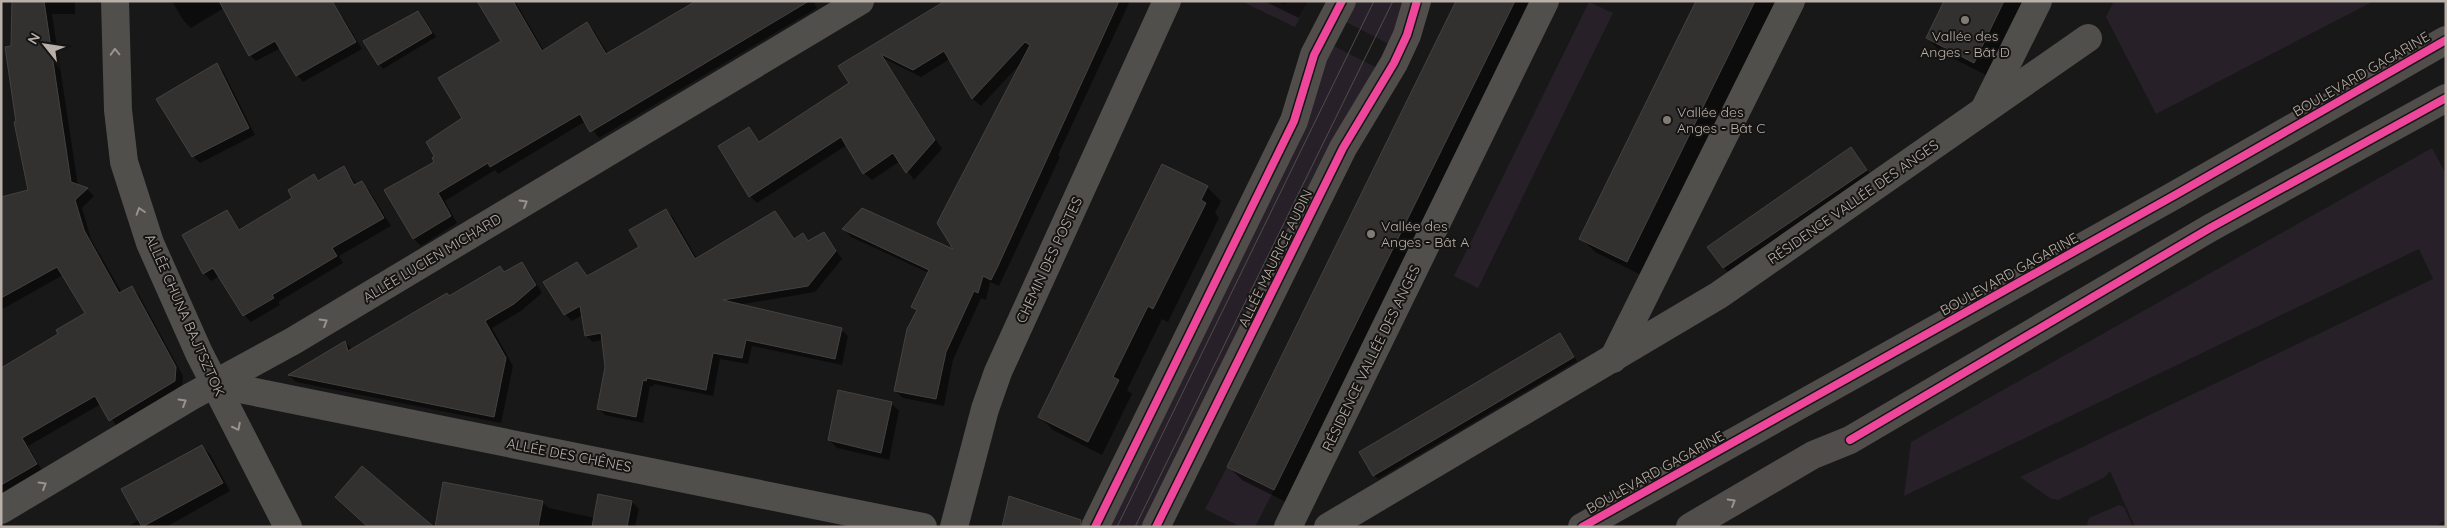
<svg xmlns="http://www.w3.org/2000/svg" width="2447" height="528" font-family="Quicksand,sans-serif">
  <rect width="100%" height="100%" fill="#181818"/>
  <!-- green -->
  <g fill="#272028">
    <polygon points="1241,1 1277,1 1285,5 1287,1 1308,1 1295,27"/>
    <polygon points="1356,1 1406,1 1391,45 1344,21"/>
    <polygon points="2114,1 2374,1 2156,114 2106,17"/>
    <polygon points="1589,2 1613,13 1478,288 1454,276"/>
    <polygon points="1332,45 1379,69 1146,527 1107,527"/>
    <polygon points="2432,148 2446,174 2446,519 2436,527 2135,527 2110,471 2105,477 2058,500 2050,498 2020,477 2433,279 2419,249 1904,496 1911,442"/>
    <polygon points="1227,467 1274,490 1255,527 1241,527 1205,509"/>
    <polygon points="2119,505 2124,507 2133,527 2090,527 2087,524 2089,518"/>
  </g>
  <!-- shadow -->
  <g fill="#0007">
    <polygon points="13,1 75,1 75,14 52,14 78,186 87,189 94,196 82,208 91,239 122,293 132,287 139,295 183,376 182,389 118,428 101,404 28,446 43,472 1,497 1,378 87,314 63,275 1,310 1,235 30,191 18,123 12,47"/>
    <polygon points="172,1 223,1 226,7 191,28 183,20"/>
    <polygon points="259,1 337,12 344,19 362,49 303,82 297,75 281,48 256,61 250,55"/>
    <polygon points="479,1 515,1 544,51 587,24 594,31 608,54 692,5 690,1 813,1 817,8 599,138 586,121 498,174 495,170 445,201 457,223 421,246 414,239 385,191 436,162 464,119 503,41"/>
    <polygon points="947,1 1130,1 1058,155 1060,157 999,286 990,282 986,300 981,298 953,360 944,406 903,398 895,391 917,312 913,307 929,273 851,237 844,229 956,251 1023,61 981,106 973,99 950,59 921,77 885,59 942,149 914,180 900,161 872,180 864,173 847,145 757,203 750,196 749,128 760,142 851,83 840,66"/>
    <polygon points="1264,1 1308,1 1299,18"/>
    <polygon points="1457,1 1535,1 1288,503 1242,480 1228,466"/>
    <polygon points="1697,1 1776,1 1641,275 1595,252 1581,238"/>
    <polygon points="1946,1 2025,1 1988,76 1941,52 1927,38"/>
    <polygon points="419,11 436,37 383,69 365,42"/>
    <polygon points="217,65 223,71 255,135 200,163 193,156"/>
    <polygon points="1851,149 1870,174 1728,272 1724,268 1709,247"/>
    <polygon points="344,167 357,185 362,183 369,190 391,226 339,256 343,263 278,302 280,305 251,322 244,315 219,276 211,281 204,273 227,211 241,231 294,198 314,176 320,181"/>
    <polygon points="1207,187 1221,201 1215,213 1219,218 1168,322 1162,319 1127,390 1132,394 1102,455 1053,430 1039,416"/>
    <polygon points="666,211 673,217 697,259 775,213 795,240 803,235 809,242 824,233 842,259 815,292 738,305 841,330 848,336 842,365 752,346 748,364 720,359 713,396 654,384 653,387 650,386 643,423 605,415 598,408 607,367 603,340 593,342 586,336 582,315 572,321 565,314 577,264 588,277 641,247"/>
    <polygon points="522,263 529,271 542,293 521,311 492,328 513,366 501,423 296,382 290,376 345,342 353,350 500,267 505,273"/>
    <polygon points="1560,335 1577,361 1378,479 1374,475"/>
    <polygon points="891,403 899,411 889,460 837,448 829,440"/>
    <polygon points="202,446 210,454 230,491 166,527 127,527 139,520"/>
    <polygon points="542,502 549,508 595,518 632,502 639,509 635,527 436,527"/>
  </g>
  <!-- building -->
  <g fill="#323130" stroke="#444241">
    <polygon points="12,1 44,1 71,182 88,188 75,200 84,230 119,293 132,286 176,367 175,381 109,421 95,396 22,438 37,464 1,485 1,368 58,334 56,330 85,313 57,267 1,298 1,197 28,190 14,122 16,122 5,47 11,46"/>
    <polygon points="219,1 332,1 356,42 296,76 275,41 249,56"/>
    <polygon points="477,1 513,1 542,51 587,22 606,54 696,1 809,1 590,132 580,114 490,167 488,163 438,193 451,216 413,239 384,190 434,162 432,158 434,156 426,142 462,118 438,78 501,41"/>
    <polygon points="945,1 1119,1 998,266 991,280 983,276 978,293 974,291 946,352 936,399 894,391 907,329 917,310 911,307 929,270 842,229 862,208 953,249 937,223 1030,45 1025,42 972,99 944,51 913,70 881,54 935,140 906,173 893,153 863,174 841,137 749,197 718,146 749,127 759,142 849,83 838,66"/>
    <polygon points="1456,1 1515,1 1274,490 1227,467"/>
    <polygon points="1696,1 1755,1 1627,262 1579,239"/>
    <polygon points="1944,1 2004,1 1974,63 1926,38"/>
    <polygon points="418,11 432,33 378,65 363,41"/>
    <polygon points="217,63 249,128 192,157 156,99"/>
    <polygon points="1851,147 1867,170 1723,268 1707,247"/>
    <polygon points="1162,164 1208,186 1201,200 1206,203 1153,309 1148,306 1113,377 1119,380 1088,442 1038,417"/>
    <polygon points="344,166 354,185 362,181 384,218 332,248 337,256 272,295 274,298 243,316 213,268 203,274 182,235 227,210 239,230 292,198 288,190 314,174 318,181"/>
    <polygon points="666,209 695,259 775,211 794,239 803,233 808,241 824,232 836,251 808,286 723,300 842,328 835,359 746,340 742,358 713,353 706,390 647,378 646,381 643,380 636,417 597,409 605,367 601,333 585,336 580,306 564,315 543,282 577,262 587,276 639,247 629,230"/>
    <polygon points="522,262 536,285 514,304 485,321 506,358 494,417 288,375 345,341 348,351 447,293 449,296 500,266 504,272"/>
    <polygon points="1560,333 1574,357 1373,476 1359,452"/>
    <polygon points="838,390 892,402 881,453 828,440"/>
    <polygon points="202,445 223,483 142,527 121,489"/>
    <polygon points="362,466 434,527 368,527 335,497"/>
    <polygon points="443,482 543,501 538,527 435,527"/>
    <polygon points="598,494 632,501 627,527 592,527"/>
    <polygon points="1009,496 1081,520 1080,527 1002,527"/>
  </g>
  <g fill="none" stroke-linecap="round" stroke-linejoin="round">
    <!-- street -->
    <g stroke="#514f4c" stroke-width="28">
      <polyline points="115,1 118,110 124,162 150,243 199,353 288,527"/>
      <polyline points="1984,110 2038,1"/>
      <polyline points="1613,359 1791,1"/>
      <polyline points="215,384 923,527"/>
      <polyline points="1,510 190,397 293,341 860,1"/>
      <polyline points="954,527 985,409 998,372 1167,1"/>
      <polyline points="1288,527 1545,1"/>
      <polyline points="1328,527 1719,295 2088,38"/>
    </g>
    <!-- secondary -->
    <g stroke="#504d4b" stroke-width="28">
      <polyline points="1095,527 1294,121 1314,55 1342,1"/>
      <polyline points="1156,527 1343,148 1394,63 1407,35 1417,1"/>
      <polyline points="1582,527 2175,195 2446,40"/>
      <polyline points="1690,527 1813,455 1850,440 2210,228 2446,98"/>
    </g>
    <!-- tram -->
    <g stroke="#504e4c" stroke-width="1">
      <polyline points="1117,527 1374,1"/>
      <polyline points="1135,527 1393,1"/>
    </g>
    <defs>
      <g id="cycleway">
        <polyline points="1850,440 2210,228 2446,98"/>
        <polyline points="1095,527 1294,121 1314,55 1342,1"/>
        <polyline points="1156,527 1343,148 1394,63 1407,35 1417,1"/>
        <polyline points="1582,527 2175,195 2446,40"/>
      </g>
    </defs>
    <!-- cycleway casing -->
    <use href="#cycleway" stroke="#151412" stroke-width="11"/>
    <!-- cycleway -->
    <use href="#cycleway" stroke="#ed469a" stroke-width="8"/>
  </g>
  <!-- one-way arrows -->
  <defs><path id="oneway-chevron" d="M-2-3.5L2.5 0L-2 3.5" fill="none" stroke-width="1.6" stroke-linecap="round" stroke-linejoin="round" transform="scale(1.25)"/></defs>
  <g stroke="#9a938d">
    <use href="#oneway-chevron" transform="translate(115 52) rotate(-92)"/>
    <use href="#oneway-chevron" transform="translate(524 203) rotate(-31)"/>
    <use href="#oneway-chevron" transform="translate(140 211) rotate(-108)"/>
    <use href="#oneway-chevron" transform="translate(324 322) rotate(-31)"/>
    <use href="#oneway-chevron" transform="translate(183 402) rotate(-31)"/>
    <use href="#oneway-chevron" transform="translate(237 427) rotate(63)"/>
    <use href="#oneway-chevron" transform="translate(43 485) rotate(-31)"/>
  </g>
  <use stroke="#9a928d" href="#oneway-chevron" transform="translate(1732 502) rotate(-30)"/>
  <!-- markers -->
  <g fill="#817b76" stroke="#151412" stroke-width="2">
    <circle cx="1965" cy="20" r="5"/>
    <circle cx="1667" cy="120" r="5"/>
    <circle cx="1371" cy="234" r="5"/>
  </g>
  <g text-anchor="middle" stroke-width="4" stroke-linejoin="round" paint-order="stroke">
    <!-- poi labels -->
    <g font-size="14" fill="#b9b0a9" stroke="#151412" text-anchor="start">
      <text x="1965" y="41" text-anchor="middle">Vallée des<tspan x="1965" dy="16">Anges - Bât D</tspan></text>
      <text x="1677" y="117">Vallée des<tspan x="1677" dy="16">Anges - Bât C</tspan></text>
      <text x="1381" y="231">Vallée des<tspan x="1381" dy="16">Anges - Bât A</tspan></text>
    </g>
    <!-- street labels -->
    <g font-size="14" fill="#b9b0a9" stroke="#151412">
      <text transform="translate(2361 74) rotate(-30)" y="5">BOULEVARD GAGARINE</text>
      <text transform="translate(1853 202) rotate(-35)" y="5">RÉSIDENCE VALLÉE DES ANGES</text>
      <text transform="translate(432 258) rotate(-31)" y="5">ALLÉE LUCIEN MICHARD</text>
      <text transform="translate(1275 258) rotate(-64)" y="5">ALLÉE MAURICE AUDIN</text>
      <text transform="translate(1049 260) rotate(-65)" y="5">CHEMIN DES POSTES</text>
      <text transform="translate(2009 274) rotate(-29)" y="5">BOULEVARD GAGARINE</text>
      <text transform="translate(185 315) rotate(66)" y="5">ALLÉE CHUNA BAJTSZTOK</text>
      <text transform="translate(1371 358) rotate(-64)" y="5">RÉSIDENCE VALLÉE DES ANGES</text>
      <text transform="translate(569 455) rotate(11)" y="5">ALLÉE DES CHÊNES</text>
      <text transform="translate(1655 472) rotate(-29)" y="5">BOULEVARD GAGARINE</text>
    </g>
  </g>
  <!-- border -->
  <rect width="2447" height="528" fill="none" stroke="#b9b0a9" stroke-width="5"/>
  <!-- north arrow -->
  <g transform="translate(45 45) rotate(300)" stroke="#151412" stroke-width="4" paint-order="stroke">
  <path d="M0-4L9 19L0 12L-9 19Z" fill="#b9b0a9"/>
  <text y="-8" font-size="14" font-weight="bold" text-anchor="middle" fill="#b9b0a9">N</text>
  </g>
</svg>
